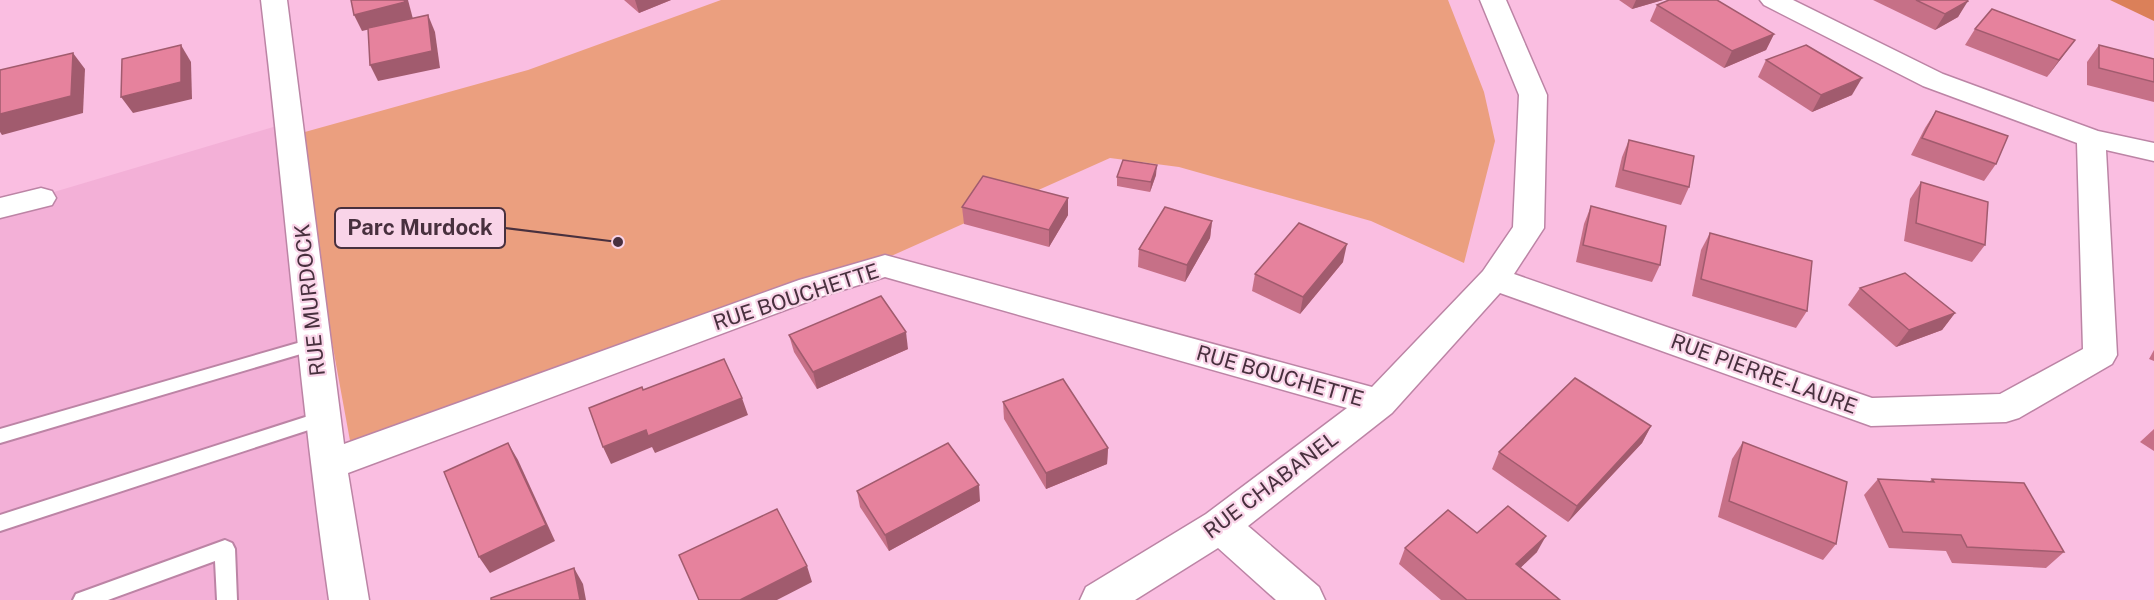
<svg xmlns="http://www.w3.org/2000/svg" width="2154" height="600" font-family="'Public Sans',sans-serif">
  <rect width="100%" height="100%" fill="#fabee1"/>
  <!-- built -->
  <polygon fill="#f3b0d7" points="290,122 349,600 0,600 0,208"/>
  <!-- green -->
  <polygon fill="#eb9f7f" points="721,0 1448,0 1484,92 1495,141 1464,263 1371,221 1179,167 1110,158 802,296 353,457 294,135 528,70"/>
  <!-- forest -->
  <polygon fill="#db8059" points="2110,0 2154,0 2154,21"/>
  <g fill="none" stroke-linecap="round" stroke-linejoin="round">
    <defs>
      <g id="lane">
        <polygon points="315,338 321,340 324,344 321,348 0,443 0,429"/>
        <polygon points="324,411 330,413 333,418 330,423 0,531 0,515"/>
        <polygon points="225,540 232,543 235,549 237,600 217,600 215,561 108,600 73,600 76,594"/>
      </g>
      <g id="street">
        <path d="M261 0H287L344 444 799 280 885 255 1372 387 1483 271 1513 227 1519 95 1480 0H1506L1547 95 1544 228 1514 274 1872 398 2000 394 2083 349 2077 143 1923 86 1764 5 1760 0H1793L1943 74 2098 131 2154 143V161L2106 150 2117 355 2112 364 2019 418 2006 422 1871 426 1500 293 1392 413 1248 526 1319 587 1325 600H1276L1218 548 1135 600H1080L1086 587 1206 514 1347 408 885 277 823 296 348 473 369 600H329C300 401 285 200 261 0Z"/>
        <polygon points="41,188 52,191 56,198 52,205 0,218 0,198"/>
      </g>
    </defs>
    <!-- lane casing -->
    <use href="#lane" stroke="#bc84a5" stroke-width="4"/>
    <!-- street casing -->
    <use href="#street" stroke="#bc84a5" stroke-width="3"/>
    <!-- lane -->
    <use href="#lane" fill="#fff" fill-rule="evenodd"/>
    <!-- street -->
    <use href="#street" fill="#fff" fill-rule="evenodd"/>
  </g>
  <!-- wall -->
  <g fill="#c67087">
    <polygon points="624,0 671,0 639,13"/>
    <polygon points="1619,0 1663,0 1632,9"/>
    <polygon points="1873,0 1967,0 1958,17 1935,30"/>
    <polygon points="1657,5 1774,34 1766,50 1724,68 1650,21"/>
    <polygon points="1975,29 2063,56 2047,77 1965,45"/>
    <polygon points="2099,45 2154,59 2154,102 2087,85 2087,62"/>
    <polygon points="1766,60 1852,95 1812,112 1758,77"/>
    <polygon points="1936,111 1996,164 1984,181 1911,155 1925,128"/>
    <polygon points="1629,140 1689,187 1681,205 1615,187 1622,157"/>
    <polygon points="1156,175 1150,192 1117,186 1117,177"/>
    <polygon points="1921,182 1985,245 1972,262 1904,241 1910,199"/>
    <polygon points="1068,198 1068,215 1049,247 964,224 962,207"/>
    <polygon points="1591,206 1660,265 1652,282 1576,262 1584,224"/>
    <polygon points="1212,221 1210,238 1185,282 1138,267 1139,249"/>
    <polygon points="1710,233 1807,311 1796,328 1692,296 1701,250"/>
    <polygon points="1343,262 1300,314 1252,291 1255,274"/>
    <polygon points="1860,288 1955,313 1942,330 1896,347 1848,305"/>
    <polygon points="789,335 908,349 817,389 794,352"/>
    <polygon points="2154,350 2154,361 2149,359"/>
    <polygon points="1003,402 1108,448 1107,464 1046,489 1004,419"/>
    <polygon points="1651,426 1642,443 1568,522 1492,469 1499,452"/>
    <polygon points="2154,429 2154,451 2140,442"/>
    <polygon points="1743,442 1836,544 1823,560 1718,517 1732,459"/>
    <polygon points="1878,479 1930,481 1932,479 2064,552 2046,568 1952,563 1946,551 1889,548 1864,495"/>
    <polygon points="857,491 980,501 889,551 860,507"/>
    <polygon points="1477,533 1537,552 1520,568 1560,600 1441,600 1399,564 1405,548"/>
  </g>
  <!-- shaded-wall -->
  <g fill="#a15b6e">
    <polygon points="404,0 408,0 413,19 362,31 354,15"/>
    <polygon points="635,0 671,0 639,13"/>
    <polygon points="1636,0 1663,0 1632,9"/>
    <polygon points="1968,1 1958,17 1935,30 1945,14"/>
    <polygon points="428,15 435,32 440,68 378,81 370,65"/>
    <polygon points="1774,34 1766,50 1724,68 1732,51"/>
    <polygon points="2075,40 2063,56 2047,77 2059,60"/>
    <polygon points="181,45 191,62 192,99 133,113 121,97"/>
    <polygon points="73,53 85,69 83,113 2,135 0,132 0,114"/>
    <polygon points="1862,78 1852,95 1812,112 1821,95"/>
    <polygon points="1157,165 1156,175 1150,192 1151,182"/>
    <polygon points="1068,198 1068,215 1049,247 1049,230"/>
    <polygon points="1212,221 1210,238 1185,282 1187,265"/>
    <polygon points="1347,244 1343,262 1300,314 1303,297"/>
    <polygon points="1955,313 1942,330 1896,347 1909,330"/>
    <polygon points="906,332 908,349 817,389 813,372"/>
    <polygon points="742,398 748,415 655,453 652,447 611,464 603,447 646,430"/>
    <polygon points="1651,426 1642,443 1568,522 1577,506"/>
    <polygon points="508,443 518,460 555,541 490,573 479,557"/>
    <polygon points="1108,448 1107,464 1046,489 1046,473"/>
    <polygon points="979,485 980,501 889,551 885,535"/>
    <polygon points="1546,536 1537,552 1508,580 1516,564"/>
    <polygon points="807,566 812,582 777,600 740,600"/>
    <polygon points="574,568 583,584 586,600 580,600"/>
  </g>
  <!-- building -->
  <g fill="#e6829d" stroke="#a15b6e" stroke-width="1.5">
    <polygon points="351,0 404,0 405,2 354,15"/>
    <polygon points="1669,0 1717,0 1774,34 1732,51 1657,5"/>
    <polygon points="1916,0 1967,0 1968,1 1945,14"/>
    <polygon points="1992,9 2075,40 2059,60 1975,29"/>
    <polygon points="428,15 432,51 370,65 368,28"/>
    <polygon points="181,45 181,82 121,97 122,59"/>
    <polygon points="1806,45 1862,78 1821,95 1766,60"/>
    <polygon points="2099,45 2154,59 2154,82 2099,68"/>
    <polygon points="73,53 71,96 0,114 0,70"/>
    <polygon points="1936,111 2008,136 1996,164 1922,138"/>
    <polygon points="1629,140 1694,156 1689,187 1623,170"/>
    <polygon points="1123,160 1157,165 1151,182 1117,177"/>
    <polygon points="983,176 1068,198 1049,230 962,207"/>
    <polygon points="1921,182 1988,202 1985,245 1916,223"/>
    <polygon points="1591,206 1666,226 1660,265 1583,245"/>
    <polygon points="1165,207 1212,221 1187,265 1139,249"/>
    <polygon points="1299,223 1347,244 1303,297 1255,274"/>
    <polygon points="1710,233 1812,261 1807,311 1701,279"/>
    <polygon points="1905,273 1955,313 1909,330 1860,288"/>
    <polygon points="881,296 906,332 813,372 789,335"/>
    <polygon points="724,359 742,398 648,436 646,430 603,447 589,408 642,387 643,390"/>
    <polygon points="1575,378 1651,426 1577,506 1499,452"/>
    <polygon points="1063,379 1108,448 1046,473 1003,402"/>
    <polygon points="1743,442 1847,482 1836,544 1729,501"/>
    <polygon points="508,443 546,525 479,557 444,472"/>
    <polygon points="948,443 979,485 885,535 857,491"/>
    <polygon points="1878,479 1934,482 1932,479 2024,483 2064,552 1967,547 1961,535 1903,532"/>
    <polygon points="1508,506 1546,536 1516,564 1560,600 1467,600 1405,548 1448,510 1477,533"/>
    <polygon points="777,509 807,566 740,600 699,600 679,555"/>
    <polygon points="574,568 580,600 491,600 491,598"/>
  </g>
  <g text-anchor="middle" stroke-width="4.5" stroke-linejoin="round" paint-order="stroke">
    <!-- street labels -->
    <g font-size="21" fill="#48303e" stroke="#f9d4e8">
      <text transform="translate(796 297) rotate(-18)" y="7">RUE BOUCHETTE</text>
      <text transform="translate(310 300) rotate(-96)" y="7">RUE MURDOCK</text>
      <text transform="translate(1764 374) rotate(20)" y="7">RUE PIERRE-LAURE</text>
      <text transform="translate(1280 376) rotate(16)" y="7">RUE BOUCHETTE</text>
      <text transform="translate(1271 485) rotate(-37)" y="7">RUE CHABANEL</text>
    </g>
  </g>
  <!-- callouts -->
  <path fill="none" stroke="#48303e" stroke-width="2" d="M618 242L505 228"/>
  <circle fill="#48303e" stroke="#f9d4e8" stroke-width="2" cx="618" cy="242" r="6"/>
  <rect fill="#f9d4e8" stroke="#48303e" stroke-width="2" x="335" y="208" width="170" height="40" rx="6"/>
  <g font-size="22" text-anchor="middle" font-weight="bold" fill="#48303e">
    <text x="420" y="235">Parc Murdock</text>
  </g>
</svg>
